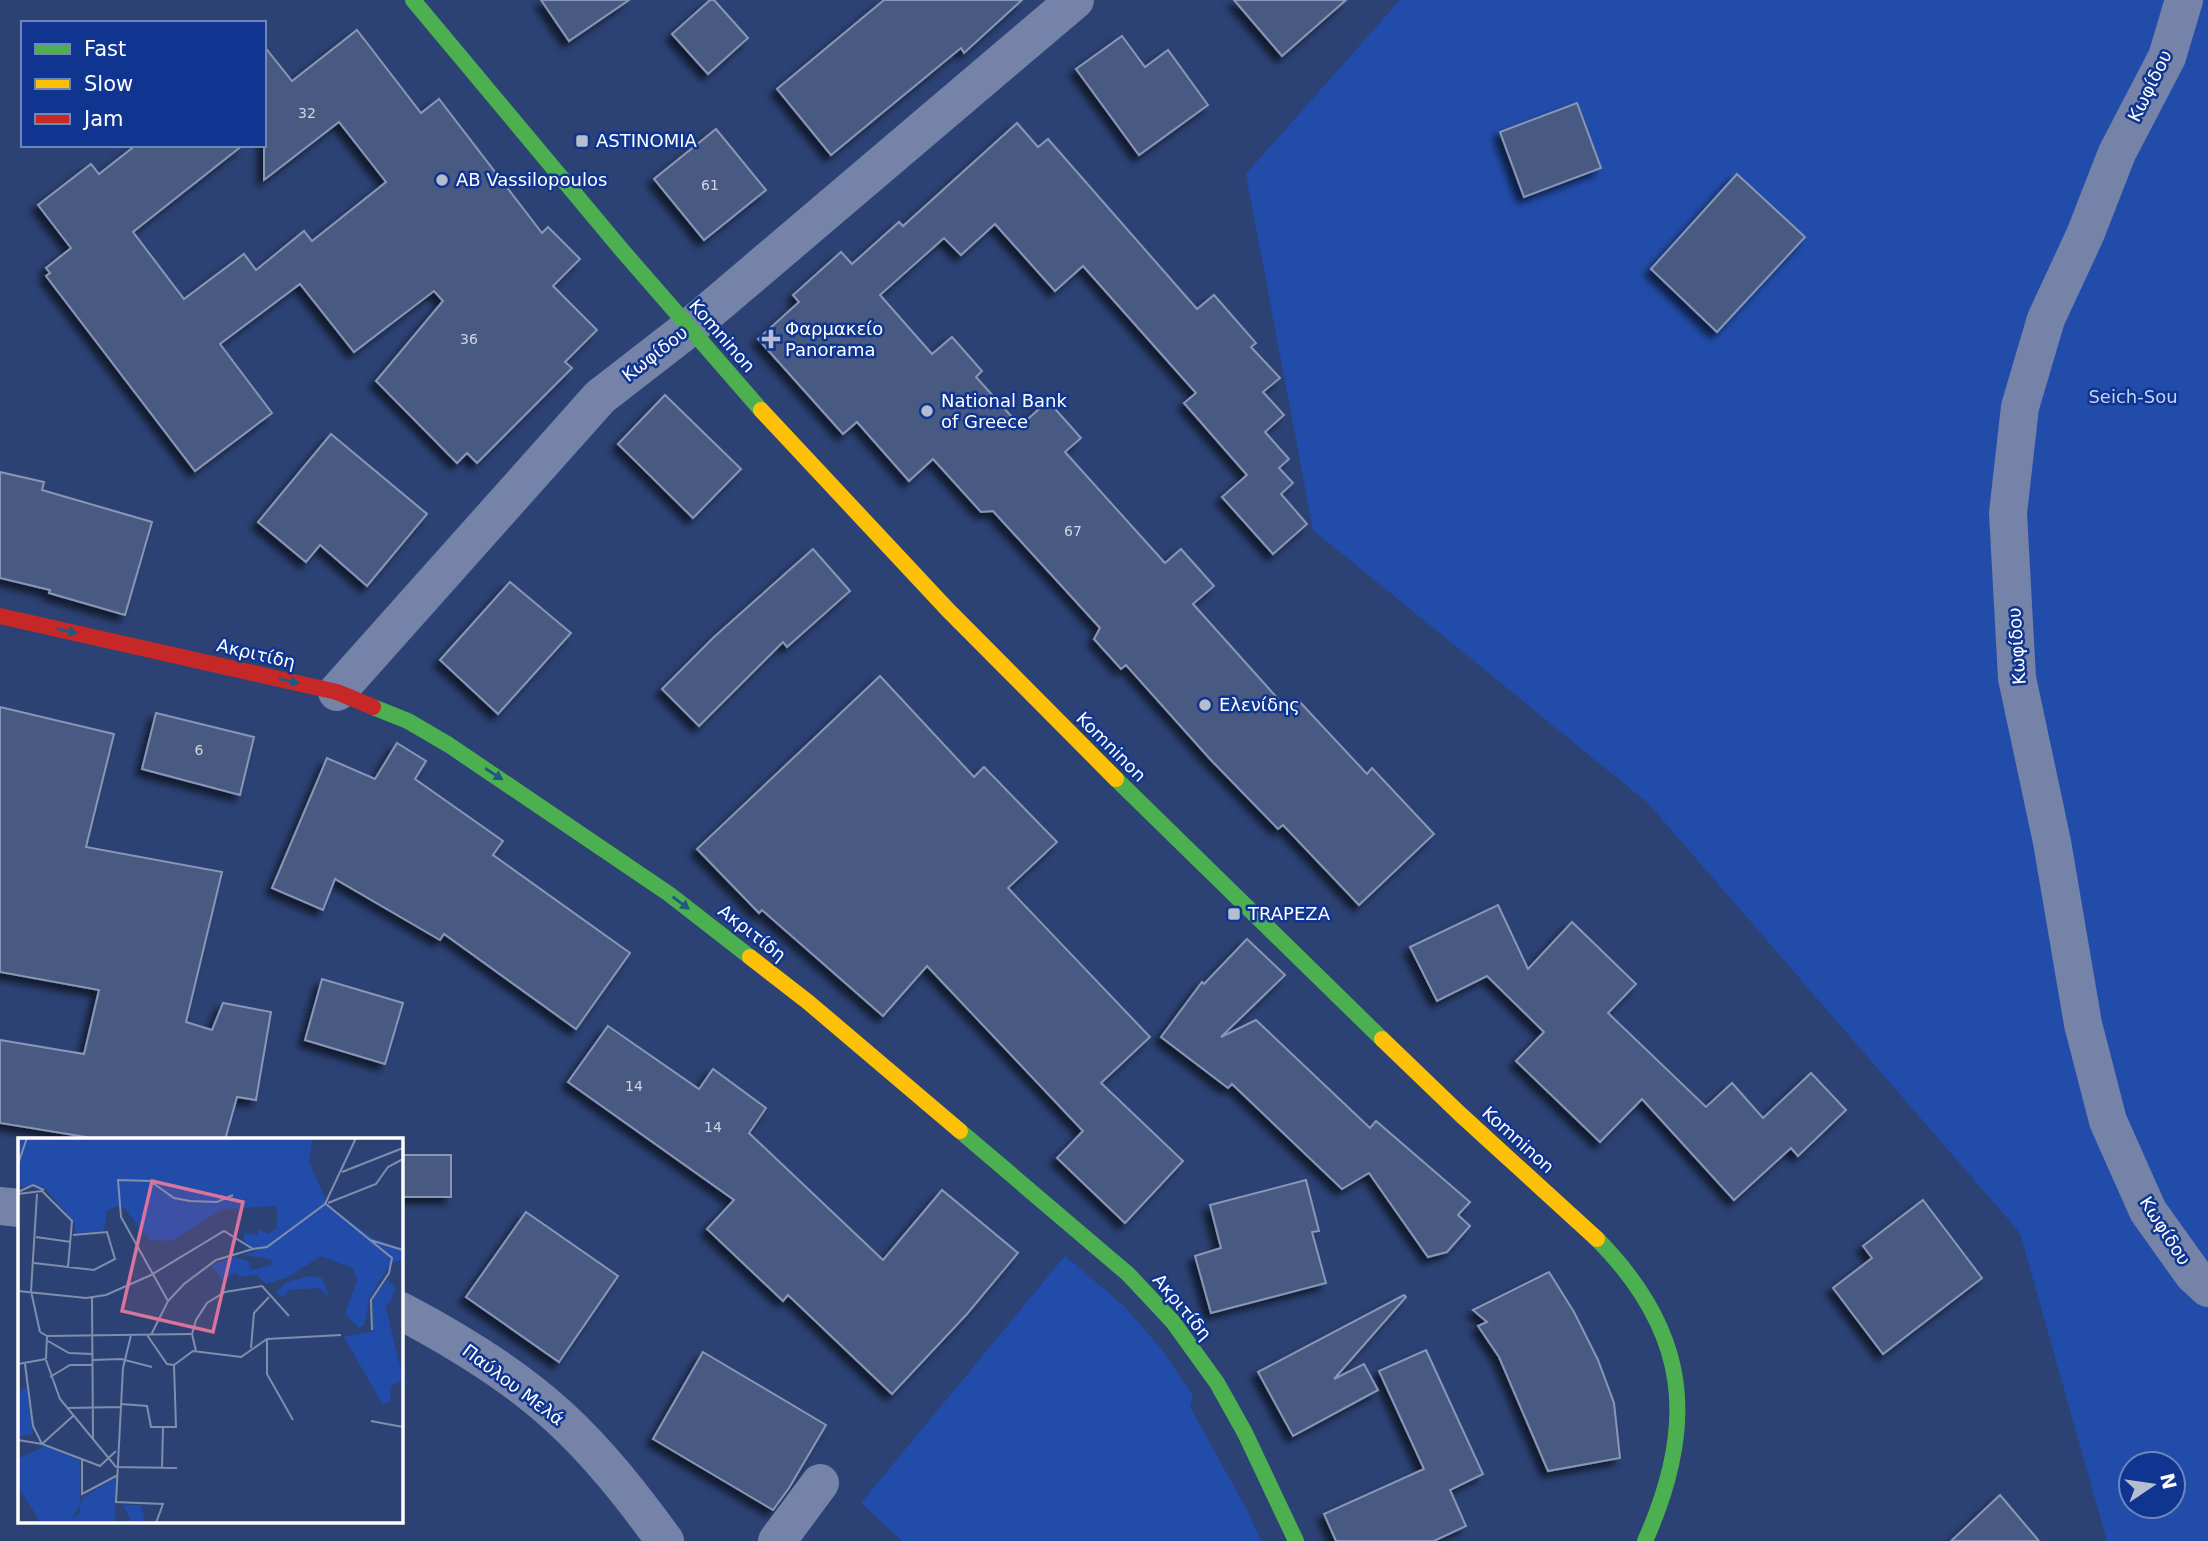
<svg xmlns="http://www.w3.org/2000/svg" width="2208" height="1541" font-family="'DejaVu Sans',sans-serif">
  <defs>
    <filter id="shadow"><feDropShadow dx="-6" dy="6" stdDeviation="3.5" flood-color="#0009"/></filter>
  </defs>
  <rect width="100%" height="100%" fill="#2c4274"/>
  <!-- green -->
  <g fill="#224ca9" fill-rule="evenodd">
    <path d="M1400 0H2208V1541H2107L2020 1233 1648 803 1313 530 1246 174ZM2131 1464H2173V1506H2131Z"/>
    <polygon points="1065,1256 1124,1306 1162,1350 1193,1396 1190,1407 1247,1510 1261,1541 902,1541 861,1503"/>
  </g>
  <!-- building -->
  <g fill="#485a82" stroke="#8996b5" stroke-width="2" filter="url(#shadow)">
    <polygon points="541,0 629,0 569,41"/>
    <polygon points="710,0 714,0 748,38 708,74 672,34"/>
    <polygon points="884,0 1022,0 964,53 961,48 831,155 777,89"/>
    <polygon points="1234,0 1346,0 1282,56"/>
    <polygon points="357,30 421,113 439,99 542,233 548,227 580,259 553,286 597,330 565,362 572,368 477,463 467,453 457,463 376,381 443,301 434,291 354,352 300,284 220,344 272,413 195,471 46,276 50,273 46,268 71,248 38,205 91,164 99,174 136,145 243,145 133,232 184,299 244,254 256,270 304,231 312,241 386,182 339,122 264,180 264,46 292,81"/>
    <polygon points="1122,36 1145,67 1168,50 1208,105 1139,155 1076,69"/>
    <polygon points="1577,103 1601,168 1524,197 1500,132"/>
    <polygon points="1017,123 1038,147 1048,139 1197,309 1214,295 1256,343 1251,347 1280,378 1263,392 1284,415 1265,432 1289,459 1279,468 1293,483 1281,494 1307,524 1273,554 1222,497 1247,475 1184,403 1196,393 1083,266 1055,291 995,224 961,255 944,238 880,295 932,354 952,337 982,371 976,377 1020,426 1048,401 1081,438 1065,452 1165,563 1181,549 1214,586 1193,604 1288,710 1298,700 1367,774 1372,768 1434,834 1359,905 1283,825 1278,829 1210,759 1126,665 1121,669 1094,639 1100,628 993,511 981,512 933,459 909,481 857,422 843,434 758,339 799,302 793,295 841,252 852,264 899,222 903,226"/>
    <polygon points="716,129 766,190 704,240 654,179"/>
    <polygon points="1737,174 1805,237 1717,332 1651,269"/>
    <polygon points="665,395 741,469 693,518 618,444"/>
    <polygon points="331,434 427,514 367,586 320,545 306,562 258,522"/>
    <polygon points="0,472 44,482 42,490 152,522 125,615 49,593 50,590 0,578"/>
    <polygon points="813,549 850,591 787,647 783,642 699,726 662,689 714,637"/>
    <polygon points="510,582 571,633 498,714 440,660"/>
    <polygon points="880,676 974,777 984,767 1057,842 1008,888 1150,1037 1101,1083 1183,1161 1125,1223 1057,1158 1083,1131 927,966 883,1016 762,910 759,913 697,849"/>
    <polygon points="0,707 114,734 86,847 222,872 186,1022 212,1030 223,1003 271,1012 256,1100 237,1097 225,1140 85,1140 86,1137 0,1123 0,1040 84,1054 99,990 0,972"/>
    <polygon points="156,713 254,737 240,795 142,769"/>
    <polygon points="397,743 426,761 415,779 503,841 493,855 630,953 576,1029 444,934 440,940 335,879 323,910 272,888 327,758 375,779"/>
    <polygon points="1498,905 1528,969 1572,922 1636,984 1608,1013 1706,1107 1732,1083 1763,1118 1811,1073 1846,1110 1798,1156 1791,1148 1734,1200 1642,1099 1600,1142 1516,1061 1544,1032 1487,976 1437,1001 1410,947"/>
    <polygon points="1247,939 1285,975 1221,1037 1256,1020 1370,1128 1376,1121 1470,1202 1458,1215 1470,1226 1447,1252 1428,1257 1369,1173 1342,1189 1232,1084 1228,1088 1161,1037 1202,982 1204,984"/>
    <polygon points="322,979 403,1003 385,1064 305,1040"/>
    <polygon points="608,1026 699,1089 713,1069 766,1108 749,1133 883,1260 942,1190 1018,1253 967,1314 892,1394 788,1295 783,1301 707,1229 734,1200 568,1082"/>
    <rect x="401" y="1155" width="50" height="42"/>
    <polygon points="1306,1180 1319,1231 1312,1232 1326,1283 1211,1313 1195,1256 1221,1248 1210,1205"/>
    <polygon points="1923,1200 1982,1278 1883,1354 1833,1288 1872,1258 1863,1246"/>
    <polygon points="526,1212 618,1276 559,1362 466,1297"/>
    <polygon points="1549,1272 1574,1312 1598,1360 1614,1403 1620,1458 1548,1471 1499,1357 1478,1326 1487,1322 1473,1310"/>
    <polygon points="1404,1295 1406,1297 1334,1379 1364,1364 1378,1390 1293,1436 1258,1372"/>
    <polygon points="1426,1350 1483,1474 1450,1490 1466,1526 1434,1541 1336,1541 1324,1514 1424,1469 1379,1371"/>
    <polygon points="703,1352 826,1425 789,1488 773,1510 653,1439"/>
    <polygon points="2000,1495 2039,1541 1951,1541"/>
  </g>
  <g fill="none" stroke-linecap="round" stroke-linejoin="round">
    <!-- street -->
    <g stroke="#7483a7" stroke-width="38">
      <polyline points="2184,0 2167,57 2117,153 2085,235 2046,319 2020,407 2008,513 2017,678 2052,842 2083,1024 2108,1121 2148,1211 2193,1274 2208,1288"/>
      <polyline points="337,692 600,397 689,328 1075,0"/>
      <polyline points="0,1206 19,1208"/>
      <path d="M401 1311C456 1340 511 1373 557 1415 598 1452 633 1497 665 1541"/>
      <polyline points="777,1541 820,1483"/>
    </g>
    <!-- fast -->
    <g stroke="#4caf50" stroke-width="16">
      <polyline points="413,0 621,249 761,410"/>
      <polyline points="373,707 408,721 449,745 669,894 750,957"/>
      <polyline points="1116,779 1382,1039"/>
      <polyline points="960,1131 1128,1274 1173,1322 1217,1383 1245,1433 1296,1541"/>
      <path d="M1597 1239C1689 1332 1698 1423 1645 1541"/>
    </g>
    <!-- slow -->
    <g stroke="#ffc107" stroke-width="16">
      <polyline points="761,410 948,610 1116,779"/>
      <polyline points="750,957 808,1002 960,1131"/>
      <polyline points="1382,1039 1460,1114 1597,1239"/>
    </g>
    <!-- jam -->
    <polyline stroke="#c62828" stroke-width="16" points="0,616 337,692 373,707"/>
  </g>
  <!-- one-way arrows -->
  <defs><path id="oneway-solid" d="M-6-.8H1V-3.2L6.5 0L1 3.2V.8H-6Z" transform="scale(1.75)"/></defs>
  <g fill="#215a7e">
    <use href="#oneway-solid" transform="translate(67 631) rotate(13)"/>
    <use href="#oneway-solid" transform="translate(289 681) rotate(13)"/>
    <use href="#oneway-solid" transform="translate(494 774) rotate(33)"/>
    <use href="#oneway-solid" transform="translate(681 903) rotate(37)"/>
  </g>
  <!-- markers -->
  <g fill="#b5bdce" stroke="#0f3591" stroke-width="2.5">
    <rect x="575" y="134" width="14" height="14" rx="3.5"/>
    <circle cx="442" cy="180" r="7"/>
    <path d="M767.5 328.5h7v7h7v7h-7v7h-7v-7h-7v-7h7z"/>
    <circle cx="927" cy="411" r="7"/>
    <circle cx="1205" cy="705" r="7"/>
    <rect x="1227" y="907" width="14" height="14" rx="3.5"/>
  </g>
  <g text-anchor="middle" stroke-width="5" stroke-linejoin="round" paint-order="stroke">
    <!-- number labels -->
    <g font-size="14" fill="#d1d6e0">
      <text x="307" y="118">32</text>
      <text x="710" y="190">61</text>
      <text x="469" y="344">36</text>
      <text x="1073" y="536">67</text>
      <text x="199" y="755">6</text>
      <text x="634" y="1091">14</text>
      <text x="713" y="1132">14</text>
    </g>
    <!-- street labels -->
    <g font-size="18" fill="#fff" stroke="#0f3591">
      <text transform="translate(2150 86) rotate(-64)" y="6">Κωφίδου</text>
      <text transform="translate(722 336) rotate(49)" y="6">Komninon</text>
      <text transform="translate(655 354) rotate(-38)" y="6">Κωφίδου</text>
      <text transform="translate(2017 646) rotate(-94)" y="6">Κωφίδου</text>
      <text transform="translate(256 654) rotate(13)" y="6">Ακριτίδη</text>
      <text transform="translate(1111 747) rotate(45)" y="6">Komninon</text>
      <text transform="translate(752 933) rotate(38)" y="6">Ακριτίδη</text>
      <text transform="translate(1518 1140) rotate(42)" y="6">Komninon</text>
      <text transform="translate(2165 1231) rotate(57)" y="6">Κωφίδου</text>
      <text transform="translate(1182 1307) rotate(50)" y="6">Ακριτίδη</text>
      <text transform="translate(513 1385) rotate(37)" y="6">Παύλου Μελά</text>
    </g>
    <!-- poi labels -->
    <g font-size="18" fill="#fff" stroke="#0f3591" text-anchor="start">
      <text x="596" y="147">ASTINOMIA</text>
      <text x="456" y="186">AB Vassilopoulos</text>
      <text x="785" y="335">Φαρμακείο<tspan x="785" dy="21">Panorama</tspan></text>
      <text x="941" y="407">National Bank<tspan x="941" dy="21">of Greece</tspan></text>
      <text x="1219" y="711">Ελενίδης</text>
      <text x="1248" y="920">TRAPEZA</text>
    </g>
    <!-- park labels -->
    <g font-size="18" fill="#c1d4fe" stroke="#0f3591">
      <text x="2133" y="403">Seich-Sou</text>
    </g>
  </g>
  <!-- overview -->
  <g transform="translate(18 1138)">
    <rect width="385" height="385" fill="#2c4274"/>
    <path d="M0 0H294L291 24 310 67 355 100 385 111V121L372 126 352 159 346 187 341 190 327 176 339 142 335 130 303 118 270 139 248 146 238 136 223 139 217 135 205 143 193 127 217 119 230 123 233 132 255 127 253 121 223 117 237 114 225 101 227 95 239 97 241 91 250 96 259 90V68L205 71 153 103 132 102 106 70 99 68 89 73 86 93 58 96 57 86 25 48 0 49ZM291 138 304 140 311 159 300 150 270 152 265 159 258 155 269 144ZM369 141 377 150 372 165 367 166 385 241 372 249 373 262 365 267 326 199 355 193V161ZM9 248 15 296 0 299V256ZM27 308 62 322V367L53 382 61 376 64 360 98 340 97 385H23L0 348V321ZM105 367H123L127 385H114Z" fill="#224ca9"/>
    <path fill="none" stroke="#808eac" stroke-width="2" d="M0 26 9 0M324 34 385 10M0 54 15 47 26 52M0 56 24 53 54 83 50 129M310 65 358 46 370 29 385 21M308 66 374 120 371 135 353 162 354 192M18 99 53 104M352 102 385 112M16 125 76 132 97 121 89 94 55 97M0 153 68 160 88 157 133 137 206 93 235 111 249 109 307 66 338 0M13 153 19 56M13 153 22 194M74 160 75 302M150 163 103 79 100 42 132 43 156 60 172 63 199 64 215 57M22 194 29 198 28 221M113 197 105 230 98 364 145 366 138 385M129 197 149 226 156 227M133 197 150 163 166 146 198 122 235 111M29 198 173 196M249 201V236L275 282M30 203 51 215 75 216M233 210 236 175 251 159M178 213 174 196 178 182 189 165 207 154 244 148 271 178M28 222 42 261 98 329M75 222 103 221 134 229M0 226 28 221M7 226 15 288 24 306 82 328 98 313M156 227 175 213 223 219 249 201 323 197M32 239 52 227H75M103 266 129 268 133 289H158L156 227M49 270 103 269M353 283 385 289M0 302 24 306 55 278M64 320V356L100 337M98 329 159 330M144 330 145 290"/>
    <path fill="#da749d" fill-opacity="0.15" stroke="#da749d" stroke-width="3.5" d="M134 43 225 64 195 194 104 173Z"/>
    <rect width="385" height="385" fill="none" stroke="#fff" stroke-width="3.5"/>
  </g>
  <!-- legend -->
  <rect x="21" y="21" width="245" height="126" fill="#0f3591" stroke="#6f86bd" stroke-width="2"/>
  <rect x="35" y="44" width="35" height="10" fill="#4caf50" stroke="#6f86bd" stroke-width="2"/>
  <text x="84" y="56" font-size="21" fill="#ffffff">Fast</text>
  <rect x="35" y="79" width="35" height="10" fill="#ffc107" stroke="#6f86bd" stroke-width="2"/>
  <text x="84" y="91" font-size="21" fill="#ffffff">Slow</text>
  <rect x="35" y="114" width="35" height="10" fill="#c62828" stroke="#6f86bd" stroke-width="2"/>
  <text x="84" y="126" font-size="21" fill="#ffffff">Jam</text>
  <!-- north arrow -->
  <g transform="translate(2152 1485) rotate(77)"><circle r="33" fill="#0f3591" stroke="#6f86bd" stroke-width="2"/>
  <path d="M0-5L12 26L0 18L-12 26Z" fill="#b5bdce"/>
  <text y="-10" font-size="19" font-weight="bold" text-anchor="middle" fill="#ffffff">N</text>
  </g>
</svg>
